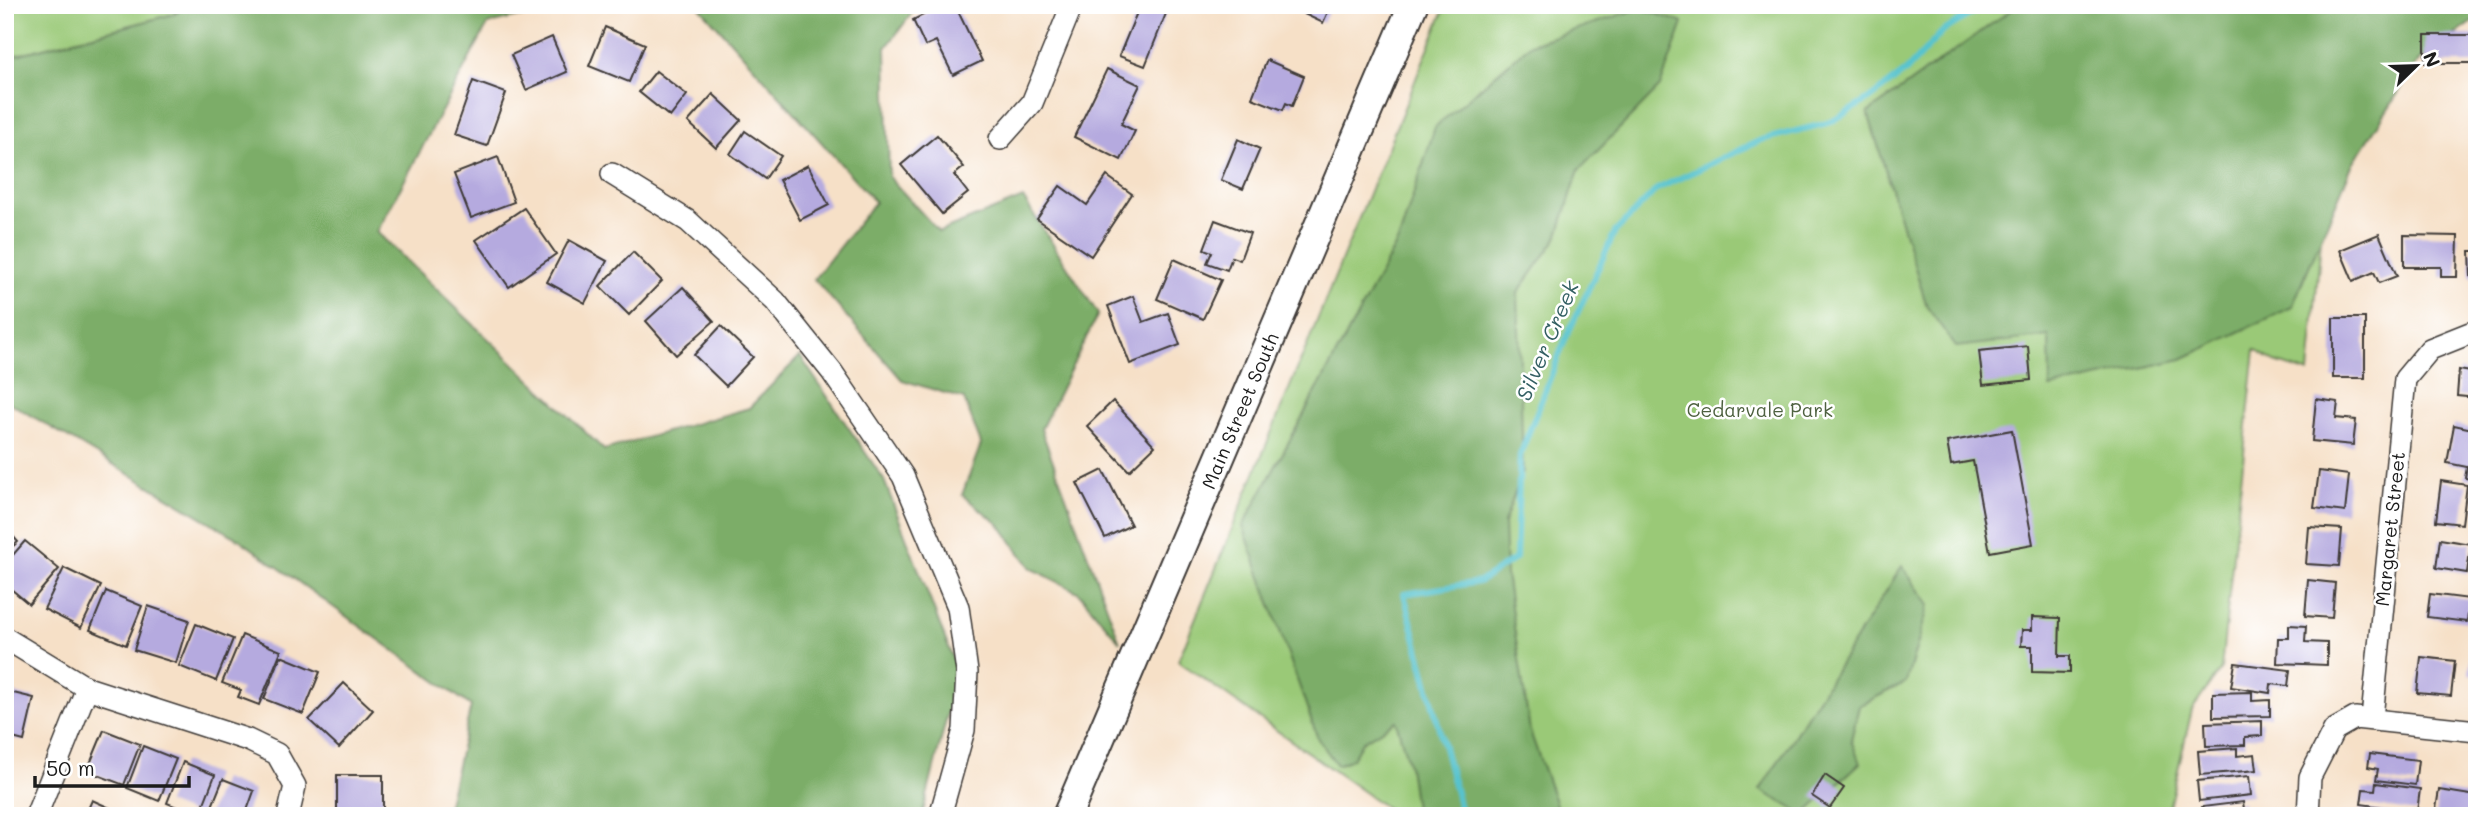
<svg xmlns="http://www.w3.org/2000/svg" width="2482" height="821" font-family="Mali,sans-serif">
  <rect width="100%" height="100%" fill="#fff"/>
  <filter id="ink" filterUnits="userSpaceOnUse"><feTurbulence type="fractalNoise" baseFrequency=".0143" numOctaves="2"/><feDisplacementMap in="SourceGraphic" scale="14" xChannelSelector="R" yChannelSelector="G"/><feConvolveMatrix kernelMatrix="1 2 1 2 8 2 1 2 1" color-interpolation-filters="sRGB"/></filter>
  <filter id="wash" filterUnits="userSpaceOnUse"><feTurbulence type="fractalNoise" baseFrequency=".00686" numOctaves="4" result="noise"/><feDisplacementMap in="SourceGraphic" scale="28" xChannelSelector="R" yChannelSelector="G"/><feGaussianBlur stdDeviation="1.57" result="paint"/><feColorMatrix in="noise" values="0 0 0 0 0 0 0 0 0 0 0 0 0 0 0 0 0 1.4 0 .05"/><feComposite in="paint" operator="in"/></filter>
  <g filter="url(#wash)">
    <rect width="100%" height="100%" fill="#f6e0c7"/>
    <!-- green -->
    <g fill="#9ac977" stroke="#5b724a" stroke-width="2">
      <polygon points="5,5 191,5 170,15 5,58"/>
      <polygon points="1446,5 2342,5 2309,373 2275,362 2255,350 2221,669 2192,710 2167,816 1398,816 1178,661"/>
    </g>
    <!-- forest -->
    <g fill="#7bad68" stroke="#4c6442" stroke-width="2">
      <polygon points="191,5 571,5 488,24 377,232 604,450 749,408 800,356 884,480 958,672 922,816 445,816 471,706 240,540 5,400 5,58 170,15"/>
      <polygon points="698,5 918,5 886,48 889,177 939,232 1023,198 1098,314 1041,429 1120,642 1078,592 1031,568 999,524 962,495 981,444 964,399 902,380 814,279 875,202"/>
      <polygon points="2018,5 2477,5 2477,19 2419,61 2353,163 2292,307 2182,359 2050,388 2049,336 1956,347 1927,307 1868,113"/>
      <polygon points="1641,8 1683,23 1660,87 1579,170 1557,238 1518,293 1523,471 1504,523 1506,574 1530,731 1560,816 1416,816 1409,766 1396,721 1362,742 1352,759 1337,765 1318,739 1243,526 1399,239 1435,127 1531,44"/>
      <polygon points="1902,566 1929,605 1906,682 1859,706 1851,740 1860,763 1804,815 1760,790"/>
    </g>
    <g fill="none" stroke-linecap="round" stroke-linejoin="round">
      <!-- stream -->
      <polyline stroke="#56c3ce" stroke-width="6" points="1462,816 1404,594 1479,582 1516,558 1520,455 1565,340 1615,232 1657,189 1761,140 1831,122 1869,99 1906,71 1942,32 1985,5"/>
    </g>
    <g id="blocks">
      <!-- building -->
      <g fill="#b5aadf">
        <polygon points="943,5 955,5 982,61 953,75 936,41 925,46 913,20"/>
        <polygon points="1140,5 1169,6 1145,66 1119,56"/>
        <polygon points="1304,5 1331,5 1323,23 1300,12"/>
        <polygon points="605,27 645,44 629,82 589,66"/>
        <rect x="2425" y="35" width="52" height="28"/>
        <polygon points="552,37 567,72 526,90 511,55"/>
        <polygon points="1267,60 1304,76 1292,106 1286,103 1283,110 1252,98"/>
        <polygon points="1107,69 1140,85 1121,124 1135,131 1121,160 1074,137"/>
        <polygon points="656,71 687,95 670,117 639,92"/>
        <polygon points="473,81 506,93 487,146 454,135"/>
        <polygon points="713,94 741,120 716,148 688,122"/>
        <polygon points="745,131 781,156 765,179 730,154"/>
        <polygon points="937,135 964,167 954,175 968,193 942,214 901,165"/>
        <polygon points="1238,139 1260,149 1243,189 1221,180"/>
        <polygon points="498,157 514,202 471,218 454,174"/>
        <polygon points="808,165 829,205 800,220 779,180"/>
        <polygon points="1107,176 1132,194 1091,256 1037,219 1060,186 1087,205"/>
        <polygon points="524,208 556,254 509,287 476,240"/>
        <polygon points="1215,220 1250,233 1240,260 1232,257 1227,270 1207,263 1212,252 1204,249"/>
        <polygon points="2379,234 2397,276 2379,283 2374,272 2353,281 2340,250"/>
        <polygon points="2404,235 2458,236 2457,277 2441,277 2441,267 2404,267"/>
        <polygon points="569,240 607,261 585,303 547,282"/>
        <polygon points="2470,251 2477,251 2477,277 2471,277"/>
        <polygon points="633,252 662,281 629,315 600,286"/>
        <polygon points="1174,259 1221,280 1203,319 1157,299"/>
        <polygon points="683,287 714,321 676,355 646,321"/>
        <polygon points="1133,296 1143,322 1168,313 1180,345 1130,364 1108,306"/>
        <rect x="2333" y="318" width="32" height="60"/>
        <polygon points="721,326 753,357 726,386 694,355"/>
        <polygon points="2028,346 2031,380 1983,385 1979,351"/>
        <polygon points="2459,370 2477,373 2477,398 2457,396"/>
        <polygon points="2316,399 2338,402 2336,418 2356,420 2353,445 2312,441"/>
        <polygon points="1113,401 1155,446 1129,471 1087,426"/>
        <polygon points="2454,425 2477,430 2477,480 2465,478 2467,467 2447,463"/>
        <polygon points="2012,430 2033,544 1990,552 1973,461 1951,465 1947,442"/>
        <polygon points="1103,470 1131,525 1105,538 1077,483"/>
        <polygon points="2319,471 2349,475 2345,512 2314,508"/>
        <polygon points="2441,481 2467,485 2462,524 2436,521"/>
        <polygon points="5,527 18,542 5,553"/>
        <polygon points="2309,527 2342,529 2339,566 2306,564"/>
        <polygon points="2440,539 2471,544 2467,573 2436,568"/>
        <polygon points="25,541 59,569 29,604 5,584 5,564"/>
        <polygon points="64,568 101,586 81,628 44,609"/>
        <polygon points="2308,580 2335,583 2332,618 2305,616"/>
        <polygon points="106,591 142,606 126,645 90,630"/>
        <polygon points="2430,594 2470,599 2467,622 2427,617"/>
        <polygon points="148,606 189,620 176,663 134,650"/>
        <polygon points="2032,617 2060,618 2059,656 2070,656 2070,673 2032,672 2032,646 2021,646 2022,630 2032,630"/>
        <polygon points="196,624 233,639 216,681 179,666"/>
        <polygon points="2289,625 2306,626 2305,642 2327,643 2327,665 2277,663 2278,638 2289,638"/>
        <polygon points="242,635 281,651 259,705 238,697 241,690 222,683"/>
        <polygon points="2471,653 2477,654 2477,675 2469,674"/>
        <polygon points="281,656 320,672 303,714 264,699"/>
        <polygon points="2421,657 2455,661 2451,696 2417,693"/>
        <polygon points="2235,663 2290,670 2288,686 2271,684 2270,693 2231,687"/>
        <polygon points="344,683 373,710 339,748 309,720"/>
        <polygon points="5,691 34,698 24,741 5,736"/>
        <polygon points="2252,692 2252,701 2270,700 2270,716 2213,717 2213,693"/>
        <polygon points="2262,721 2262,736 2245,737 2245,745 2206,746 2205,723"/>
        <polygon points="104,730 140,744 124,785 87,771"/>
        <polygon points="143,746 176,759 159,801 127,788"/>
        <polygon points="2237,748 2237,756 2255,754 2257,770 2200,775 2198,751"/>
        <polygon points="2370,754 2418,760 2415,785 2376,780 2378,769 2368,767"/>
        <polygon points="183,762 215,775 199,816 167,803"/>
        <rect x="337" y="775" width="46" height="38"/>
        <polygon points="1825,775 1844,788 1830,808 1812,796"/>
        <polygon points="2249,776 2251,795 2199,801 2197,781"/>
        <polygon points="223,779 254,791 245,816 208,816"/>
        <polygon points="2376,783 2420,789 2417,812 2361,804 2363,789 2375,790"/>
        <polygon points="2439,790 2477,796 2477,816 2435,815"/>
        <polygon points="92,800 128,816 85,816"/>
        <polygon points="2243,802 2245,816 2203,816 2202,807"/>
        <polygon points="2360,809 2399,814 2399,816 2359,816"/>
      </g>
    </g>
  </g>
  <g filter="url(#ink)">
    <use href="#blocks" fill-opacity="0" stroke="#3d3936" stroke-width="2"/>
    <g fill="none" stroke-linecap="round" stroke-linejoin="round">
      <defs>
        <g id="street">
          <polyline points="1000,139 1032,103 1072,5"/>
          <polyline points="612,174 688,221 775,301 832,372 903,476 958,607 967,672 964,730 940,816"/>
          <polyline points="5,638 87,688 248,740 277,754 295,786 288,816"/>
          <polyline points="2372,718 2405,379 2430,349 2470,333 2477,333"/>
          <polyline points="36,816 87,688"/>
          <polyline points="2308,816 2310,777 2334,730 2355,718 2477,731"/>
        </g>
        <polyline id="secondary" points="1067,816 1413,5"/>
      </defs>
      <!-- street casing -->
      <use href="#street" stroke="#3d3936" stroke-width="24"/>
      <!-- secondary casing -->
      <use href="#secondary" stroke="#3d3936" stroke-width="32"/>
      <!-- street -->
      <use href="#street" stroke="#fff" stroke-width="21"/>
      <!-- secondary -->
      <use href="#secondary" stroke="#fff" stroke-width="28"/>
    </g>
  </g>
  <g text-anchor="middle" stroke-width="5" stroke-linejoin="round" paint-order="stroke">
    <!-- park labels -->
    <g font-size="19" fill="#4e6140" stroke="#fff">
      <text x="1760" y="417">Cedarvale Park</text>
    </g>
    <!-- street labels -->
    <g font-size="19" fill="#1c1c1c" stroke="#fff">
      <text transform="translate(1240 411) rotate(-67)" y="7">Main Street South</text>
      <text transform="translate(2390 529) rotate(-84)" y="7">Margaret Street</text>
    </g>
    <!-- water labels -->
    <g font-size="21" font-style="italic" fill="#335f63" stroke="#fff">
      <text transform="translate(1548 341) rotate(-67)" y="7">Silver Creek</text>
    </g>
  </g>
  <!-- margin -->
  <rect width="2482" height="821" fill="none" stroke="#fff" stroke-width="28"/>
  <!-- north arrow -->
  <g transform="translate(2416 66) rotate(67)" stroke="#ffffff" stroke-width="5" paint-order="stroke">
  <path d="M0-5L12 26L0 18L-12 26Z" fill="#1c1c1c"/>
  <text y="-10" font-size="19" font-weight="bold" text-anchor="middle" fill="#1c1c1c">N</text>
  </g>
  <!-- scale -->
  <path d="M35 776v10h154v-10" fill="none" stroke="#1c1c1c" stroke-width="3.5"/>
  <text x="46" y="776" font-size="21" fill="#1c1c1c" stroke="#ffffff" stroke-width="5" paint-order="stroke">50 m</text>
</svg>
